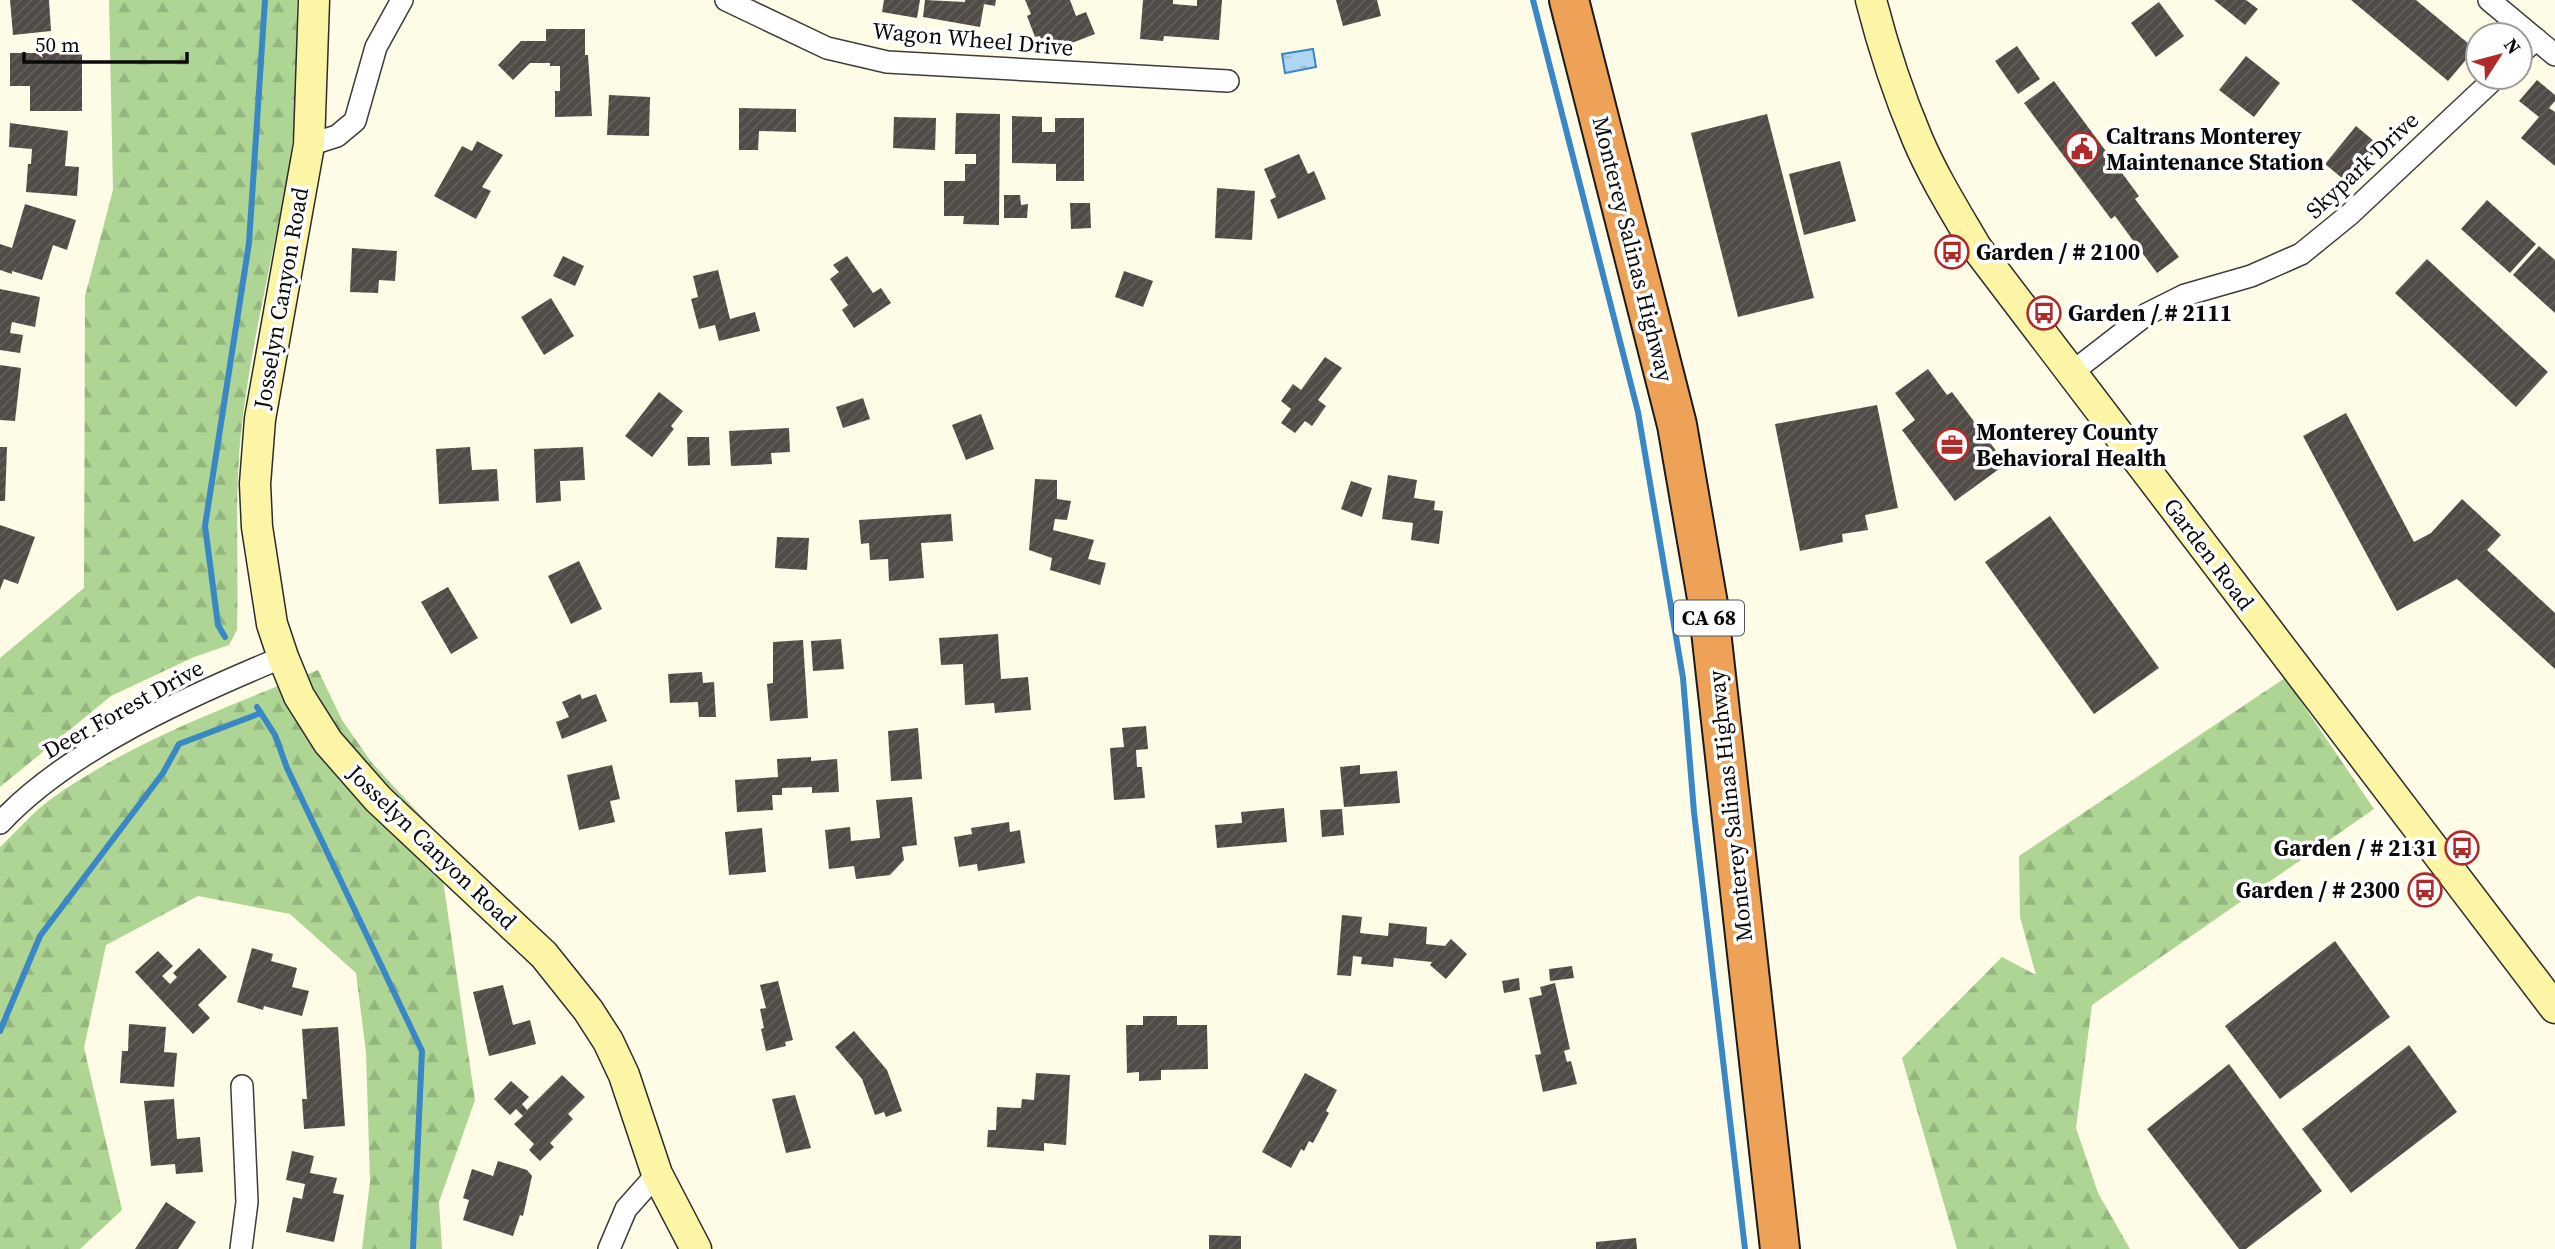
<svg xmlns="http://www.w3.org/2000/svg" width="2555" height="1249" font-family="'Source Serif 4',serif">
  <defs>
    <pattern id="forest-firs" width="22" height="20" patternUnits="userSpaceOnUse" patternTransform="scale(1.75)"><rect width="22" height="20" fill="#aed594"/><path d="M5 1l3.5 6h-7zM16 11l3.5 6h-7z" fill="#94b67e"/></pattern>
    <pattern id="water-ripples" width="26" height="14" patternUnits="userSpaceOnUse" patternTransform="scale(1.75)"><rect width="26" height="14" fill="#afd6f2"/><path d="M2 4q2-2 4 0t4 0M15 11q2-2 4 0t4 0" fill="none" stroke="#95b6ce"/></pattern>
    <pattern id="building-hatch" width="6" height="6" patternUnits="userSpaceOnUse" patternTransform="scale(1.75)"><rect width="6" height="6" fill="#514b47"/><path d="M-1 1l2-2M0 6l6-6M5 7l2-2" fill="none" stroke="#65605d"/></pattern>
  </defs>
  <rect width="100%" height="100%" fill="#fefbe7"/>
  <!-- forest -->
  <g fill="url(#forest-firs)">
    <path d="M109 0H297C296 53 298 108 290 160 275 251 251 340 241 433 234 499 239 564 237 630L229 645 194 657 111 696 0 787V658L84 588 85 296 113 190Z"/>
    <path d="M318 670 342 720 372 763 436 832 475 1100 439 1202 442 1249H362L370 1182 366 1052 356 973 290 914 198 896 106 945 84 1048 122 1210 80 1249H0V847C17 831 33 812 51 799 132 741 227 707 318 670Z"/>
    <polygon points="2285,678 2374,809 2092,1005 2076,1128 2098,1193 2130,1249 1957,1249 1902,1058 2002,957 2036,975 2020,917 2019,856"/>
  </g>
  <!-- water -->
  <polygon fill="url(#water-ripples)" stroke="#3a87c5" stroke-width="2" points="1313,49 1316,67 1285,73 1282,54"/>
  <g fill="none" stroke-linecap="round" stroke-linejoin="round">
    <!-- stream -->
    <g stroke="#3a87c5" stroke-width="6">
      <polyline points="1533,0 1638,412 1683,678 1694,812 1745,1249"/>
      <polyline points="225,637 218,625 205,526 249,243 265,0"/>
      <polyline points="257,707 275,735 287,768 422,1051 413,1249"/>
      <polyline points="0,1031 40,936 163,773 179,744 261,713"/>
    </g>
  </g>
  <!-- building -->
  <g fill="url(#building-hatch)">
    <polygon points="10,0 49,0 51,31 13,35"/>
    <polygon points="884,0 920,0 917,18 882,12"/>
    <polygon points="925,0 965,2 965,0 996,0 995,6 984,4 980,27 923,17"/>
    <polygon points="1025,0 1070,0 1076,16 1086,12 1095,34 1046,53 1040,36 1035,37 1027,16 1031,14"/>
    <polygon points="1143,0 1173,0 1173,4 1197,6 1197,0 1222,0 1219,40 1164,36 1163,41 1140,39"/>
    <polygon points="1336,0 1377,0 1381,16 1343,26"/>
    <polygon points="2214,0 2246,0 2258,9 2245,25"/>
    <polygon points="2351,0 2416,0 2475,49 2448,81"/>
    <polygon points="2159,2 2184,36 2156,57 2131,23"/>
    <polygon points="546,29 585,29 585,55 588,55 592,116 555,117 555,91 560,91 560,66 550,66 550,63 530,63 513,80 498,65 521,41 546,41"/>
    <polygon points="2017,46 2040,79 2018,94 1995,61"/>
    <polygon points="10,53 82,53 82,111 30,111 30,86 10,86"/>
    <polygon points="2246,56 2280,83 2254,117 2219,90"/>
    <polygon points="2537,80 2555,95 2555,101 2549,108 2555,112 2555,166 2521,138 2539,117 2519,101"/>
    <polygon points="2054,81 2139,196 2135,199 2179,257 2157,273 2115,216 2111,219 2024,103"/>
    <polygon points="609,95 650,97 649,136 607,135"/>
    <polygon points="739,108 796,109 796,132 759,131 758,150 739,150"/>
    <polygon points="956,113 1000,114 999,225 963,224 964,216 944,216 944,181 965,181 965,164 976,164 976,154 955,154"/>
    <polygon points="1767,114 1814,298 1738,317 1691,133"/>
    <polygon points="1012,116 1042,117 1042,132 1055,132 1055,118 1084,118 1084,181 1056,181 1056,164 1012,163"/>
    <polygon points="894,117 936,118 935,150 893,148"/>
    <polygon points="10,123 68,131 65,166 79,167 77,196 26,192 28,164 31,164 32,149 9,147"/>
    <polygon points="2356,126 2380,146 2348,183 2325,164"/>
    <polygon points="477,141 503,155 482,187 491,191 476,219 434,196 462,146 472,151"/>
    <polygon points="1299,154 1308,174 1314,171 1326,199 1278,219 1270,200 1276,197 1264,169"/>
    <polygon points="1840,161 1856,221 1804,235 1789,174"/>
    <polygon points="1217,188 1255,191 1252,240 1215,238"/>
    <polygon points="1004,195 1020,195 1021,205 1028,204 1027,218 1004,218"/>
    <polygon points="2487,200 2536,244 2510,273 2461,229"/>
    <polygon points="1070,203 1090,203 1091,228 1071,229"/>
    <polygon points="25,204 76,220 67,250 53,245 42,280 12,271 12,274 0,270 0,244 12,248"/>
    <polygon points="2539,246 2555,260 2555,313 2513,275"/>
    <polygon points="352,248 397,251 395,281 379,280 378,293 350,292"/>
    <polygon points="563,256 584,266 575,286 553,276"/>
    <polygon points="847,256 873,293 881,288 891,303 854,328 842,310 848,305 830,279 839,272 833,265"/>
    <polygon points="2427,259 2548,372 2516,407 2395,293"/>
    <polygon points="718,270 730,319 755,312 760,331 719,341 715,325 699,329 691,299 698,297 693,276"/>
    <polygon points="1124,271 1153,281 1143,307 1115,297"/>
    <polygon points="0,289 40,297 35,327 12,322 10,333 23,335 20,353 0,350"/>
    <polygon points="551,298 574,336 544,355 521,317"/>
    <polygon points="1325,357 1342,368 1318,400 1326,406 1312,426 1305,421 1295,433 1281,423 1291,409 1281,401 1293,384 1301,390"/>
    <polygon points="0,365 21,368 15,421 0,420"/>
    <polygon points="1928,369 1947,395 1952,392 2006,464 1955,501 1902,430 1915,420 1895,393"/>
    <polygon points="659,392 683,411 671,426 674,429 652,457 625,436"/>
    <polygon points="863,398 870,419 843,428 836,407"/>
    <polygon points="1877,405 1898,508 1865,515 1868,530 1842,534 1843,542 1800,551 1775,424"/>
    <polygon points="2346,413 2414,542 2431,533 2462,499 2501,535 2487,550 2555,613 2555,669 2457,579 2397,611 2303,436"/>
    <polygon points="981,414 994,449 966,460 952,425"/>
    <polygon points="789,428 790,452 771,453 772,464 731,466 729,431"/>
    <polygon points="687,437 709,437 710,465 688,466"/>
    <polygon points="0,447 7,447 5,501 0,501"/>
    <polygon points="470,447 472,470 497,469 499,501 439,504 436,449"/>
    <polygon points="583,447 585,480 560,481 561,501 536,503 534,449"/>
    <polygon points="1388,475 1417,480 1414,498 1435,501 1434,510 1443,511 1439,544 1411,540 1413,523 1382,519"/>
    <polygon points="1035,479 1057,480 1057,499 1071,501 1067,520 1055,519 1053,530 1094,540 1088,559 1106,563 1100,585 1050,570 1052,558 1029,550"/>
    <polygon points="1351,481 1372,488 1362,517 1341,509"/>
    <polygon points="951,514 953,541 921,543 924,578 889,581 888,559 870,560 869,543 861,544 859,520"/>
    <polygon points="2050,516 2159,668 2094,714 1985,562"/>
    <polygon points="0,525 35,537 18,584 4,579 0,590"/>
    <polygon points="777,537 809,538 807,570 775,568"/>
    <polygon points="579,561 602,609 571,624 548,576"/>
    <polygon points="448,587 478,638 451,654 421,602"/>
    <polygon points="998,634 1001,679 1028,677 1031,710 995,713 994,703 965,705 963,664 941,665 939,638"/>
    <polygon points="841,639 844,669 813,671 811,641"/>
    <polygon points="803,640 808,718 770,721 767,684 773,683 773,642"/>
    <polygon points="702,672 703,683 714,682 716,717 699,717 698,702 670,703 668,674"/>
    <polygon points="580,694 582,699 596,694 607,721 562,739 556,722 569,717 562,702"/>
    <polygon points="1146,726 1148,749 1136,750 1137,767 1142,767 1145,798 1114,800 1110,748 1124,747 1122,728"/>
    <polygon points="918,728 922,779 891,781 888,731"/>
    <polygon points="811,757 811,761 837,759 839,792 812,793 812,787 782,788 782,795 772,795 773,810 737,812 735,780 778,777 777,759"/>
    <polygon points="612,765 620,799 610,801 615,822 579,830 567,775"/>
    <polygon points="1360,765 1360,774 1397,771 1400,803 1344,807 1340,767"/>
    <polygon points="912,797 917,845 902,847 904,860 890,875 856,879 854,866 829,869 825,830 850,827 851,841 880,838 876,800"/>
    <polygon points="1284,808 1287,842 1217,848 1215,825 1242,823 1241,812"/>
    <polygon points="1342,809 1344,835 1322,837 1320,810"/>
    <polygon points="1009,822 1010,832 1020,830 1025,863 978,871 977,864 959,867 954,837 972,834 971,828"/>
    <polygon points="762,828 766,872 729,875 725,832"/>
    <polygon points="1342,915 1362,917 1360,933 1388,936 1389,923 1427,927 1426,944 1445,946 1451,939 1467,954 1446,979 1430,965 1432,962 1394,958 1393,967 1361,964 1362,957 1353,956 1351,976 1337,975"/>
    <polygon points="2335,941 2390,1017 2280,1099 2225,1026"/>
    <polygon points="199,948 227,977 198,1005 210,1018 193,1034 135,972 158,951 173,966 162,976 170,984 177,977 173,973"/>
    <polygon points="252,948 273,954 271,961 297,968 292,987 309,991 302,1016 264,1006 263,1010 237,1002"/>
    <polygon points="1572,966 1574,978 1550,981 1549,969"/>
    <polygon points="1519,978 1520,990 1504,993 1502,981"/>
    <polygon points="778,981 793,1040 785,1042 786,1046 766,1051 761,1029 764,1028 760,1009 766,1008 760,985"/>
    <polygon points="1555,983 1570,1049 1564,1051 1567,1062 1571,1061 1577,1084 1543,1092 1535,1055 1541,1054 1529,998 1542,995 1540,987"/>
    <polygon points="503,985 513,1025 530,1020 536,1044 489,1056 473,992"/>
    <polygon points="1143,1016 1177,1016 1177,1025 1207,1025 1208,1069 1161,1070 1161,1080 1139,1081 1139,1072 1127,1073 1126,1025 1143,1025"/>
    <polygon points="129,1024 166,1027 164,1052 177,1053 174,1087 120,1083 122,1051 128,1051"/>
    <polygon points="338,1027 345,1126 304,1129 302,1099 307,1099 302,1029"/>
    <polygon points="854,1031 887,1070 902,1111 886,1117 884,1112 875,1115 862,1079 835,1047"/>
    <polygon points="2409,1045 2457,1112 2351,1193 2302,1129"/>
    <polygon points="2229,1064 2322,1191 2246,1249 2239,1249 2147,1129"/>
    <polygon points="1036,1073 1070,1075 1066,1145 1044,1143 1044,1151 987,1147 988,1130 996,1130 997,1107 1021,1108 1022,1099 1034,1100"/>
    <polygon points="1305,1073 1337,1090 1326,1111 1329,1113 1313,1143 1309,1141 1304,1151 1301,1149 1291,1168 1262,1152"/>
    <polygon points="562,1075 585,1097 568,1114 573,1119 550,1143 554,1147 540,1161 529,1150 534,1144 514,1124 523,1116 516,1109 510,1115 494,1099 511,1081 529,1097 522,1104 527,1110"/>
    <polygon points="795,1095 811,1148 786,1153 772,1099"/>
    <polygon points="174,1099 177,1139 200,1137 203,1172 176,1174 175,1164 151,1166 144,1101"/>
    <polygon points="292,1151 314,1156 310,1173 337,1178 333,1193 344,1195 334,1242 286,1232 293,1197 302,1199 305,1184 286,1180"/>
    <polygon points="498,1161 527,1170 532,1176 523,1216 520,1215 513,1236 463,1220 469,1200 463,1198 472,1169 493,1176"/>
    <polygon points="166,1202 196,1222 178,1249 135,1249"/>
    <polygon points="1209,1235 1241,1236 1241,1249 1209,1249"/>
    <polygon points="1636,1238 1637,1249 1596,1249 1596,1242"/>
  </g>
  <g fill="none" stroke-linecap="round" stroke-linejoin="round">
    <defs>
      <g id="street">
        <polyline points="726,0 827,48 887,62 1228,81"/>
        <polyline points="2489,0 2555,55"/>
        <polyline points="2520,54 2536,39"/>
        <polyline points="309,145 337,136 355,121 376,47 402,0"/>
        <polyline points="2071,373 2147,314 2185,295 2251,276 2301,254 2349,215 2496,77"/>
        <path d="M0 823C69 749 189 696 283 657"/>
        <polyline points="241,1249 247,1202 242,1086"/>
        <polyline points="609,1249 626,1209 657,1174"/>
      </g>
      <g id="secondary">
        <polyline points="314,0 309,145 260,419 255,484 257,527 272,624 283,657 299,696 328,742 378,799 544,955 588,1010 608,1041 624,1075 657,1174 696,1249"/>
        <path d="M1871 0C1883 47 1898 93 1917 138 1933 176 1955 211 1976 247L2555 1008"/>
      </g>
      <polyline id="highway" points="1569,0 1677,425 1708,604 1780,1249"/>
    </defs>
    <!-- street casing -->
    <use href="#street" stroke="#3d3d3d" stroke-width="24"/>
    <!-- secondary casing -->
    <use href="#secondary" stroke="#2c2c2c" stroke-width="33"/>
    <!-- highway casing -->
    <use href="#highway" stroke="#1b1b1b" stroke-width="42"/>
    <!-- street -->
    <use href="#street" stroke="#fff" stroke-width="21"/>
    <!-- secondary -->
    <use href="#secondary" stroke="#fbf5a5" stroke-width="30"/>
    <!-- highway -->
    <use href="#highway" stroke="#eda257" stroke-width="38"/>
  </g>
  <!-- icons -->
  <defs>
    <symbol id="civic-ring" viewBox="-11 -11 22 22"><circle r="9.5" fill="#fff" stroke="#b12a2a" stroke-width="1.5"/><path d="M-.6-6.5H3V-4.5H.6V-3L4-1V1h2V6H-6V1h2V-1L-.6-3ZM-1.2 2.5V6h2.4V2.5Z" fill="#b12a2a"/></symbol>
    <symbol id="bus-ring" viewBox="-11 -11 22 22"><circle r="9.5" fill="#fff" stroke="#b12a2a" stroke-width="1.5"/><path d="M-5-6H5V4H4V6H2V4H-2V6H-4V4H-5ZM-3.5-4V0h7V-4ZM-3.5 1.2v1.5H-2V1.2ZM2 1.2v1.5H3.5V1.2Z" fill="#b12a2a"/></symbol>
    <symbol id="office-ring" viewBox="-11 -11 22 22"><circle r="9.5" fill="#fff" stroke="#b12a2a" stroke-width="1.5"/><path d="M-6-3h4V-5.5h4V-3h4V5H-6ZM-1-4.5V-3h2v-1.5ZM-6 0V1H6V0Z" fill="#b12a2a"/></symbol>
  </defs>
  <g fill-rule="evenodd">
    <use href="#civic-ring" x="2063" y="130" width="38" height="38"/>
    <use href="#bus-ring" x="1933" y="233" width="38" height="38"/>
    <use href="#bus-ring" x="2025" y="294" width="38" height="38"/>
    <use href="#office-ring" x="1933" y="426" width="38" height="38"/>
    <use href="#bus-ring" x="2443" y="829" width="38" height="38"/>
    <use href="#bus-ring" x="2406" y="871" width="38" height="38"/>
  </g>
  <g text-anchor="middle" stroke-width="7" stroke-linejoin="round" paint-order="stroke">
    <!-- shield labels -->
    <rect fill="#fff" stroke="#545454" stroke-width="2" x="1674" y="600.5" width="70" height="35" rx="5"/>
    <g font-size="21" font-weight="bold" fill="#0a0a0a">
      <text x="1709" y="625">CA 68</text>
    </g>
    <!-- street labels -->
    <g font-size="23" fill="#0a0a0a" stroke="#fff">
      <text transform="translate(973 39) rotate(5)" y="8">Wagon Wheel Drive</text>
      <text transform="translate(2362 165) rotate(-43)" y="8">Skypark Drive</text>
      <text transform="translate(1633 249) rotate(76)" y="8">Monterey Salinas Highway</text>
      <text transform="translate(281 298) rotate(-80)" y="8">Josselyn Canyon Road</text>
      <text transform="translate(2209 554) rotate(53)" y="8">Garden Road</text>
      <text transform="translate(123 709) rotate(-29)" y="8">Deer Forest Drive</text>
      <text transform="translate(1730 806) rotate(-96)" y="8">Monterey Salinas Highway</text>
      <text transform="translate(432 847) rotate(44)" y="8">Josselyn Canyon Road</text>
    </g>
    <!-- poi labels -->
    <g font-size="23" font-weight="bold" fill="#0a0a0a" stroke="#fff" text-anchor="start">
      <text x="2106" y="144">Caltrans Monterey<tspan x="2106" dy="26">Maintenance Station</tspan></text>
      <text x="1976" y="260">Garden / # 2100</text>
      <text x="2068" y="321">Garden / # 2111</text>
      <text x="1976" y="440">Monterey County<tspan x="1976" dy="26">Behavioral Health</tspan></text>
      <text x="2438" y="856" text-anchor="end">Garden / # 2131</text>
      <text x="2400" y="898" text-anchor="end">Garden / # 2300</text>
    </g>
  </g>
  <!-- north arrow -->
  <g transform="translate(2499 56) rotate(54)"><circle r="33" fill="#ffffff" stroke="#9d9d9d" stroke-width="2"/>
  <path d="M0-5L12 26L0 18L-12 26Z" fill="#b12a2a"/>
  <text y="-10" font-size="19" font-weight="bold" text-anchor="middle" fill="#0a0a0a">N</text>
  </g>
  <!-- scale -->
  <path d="M24 52v10h163v-10" fill="none" stroke="#0a0a0a" stroke-width="3.5"/>
  <text x="35" y="52" font-size="21" fill="#0a0a0a" stroke="#ffffff" stroke-width="5" paint-order="stroke">50 m</text>
</svg>
